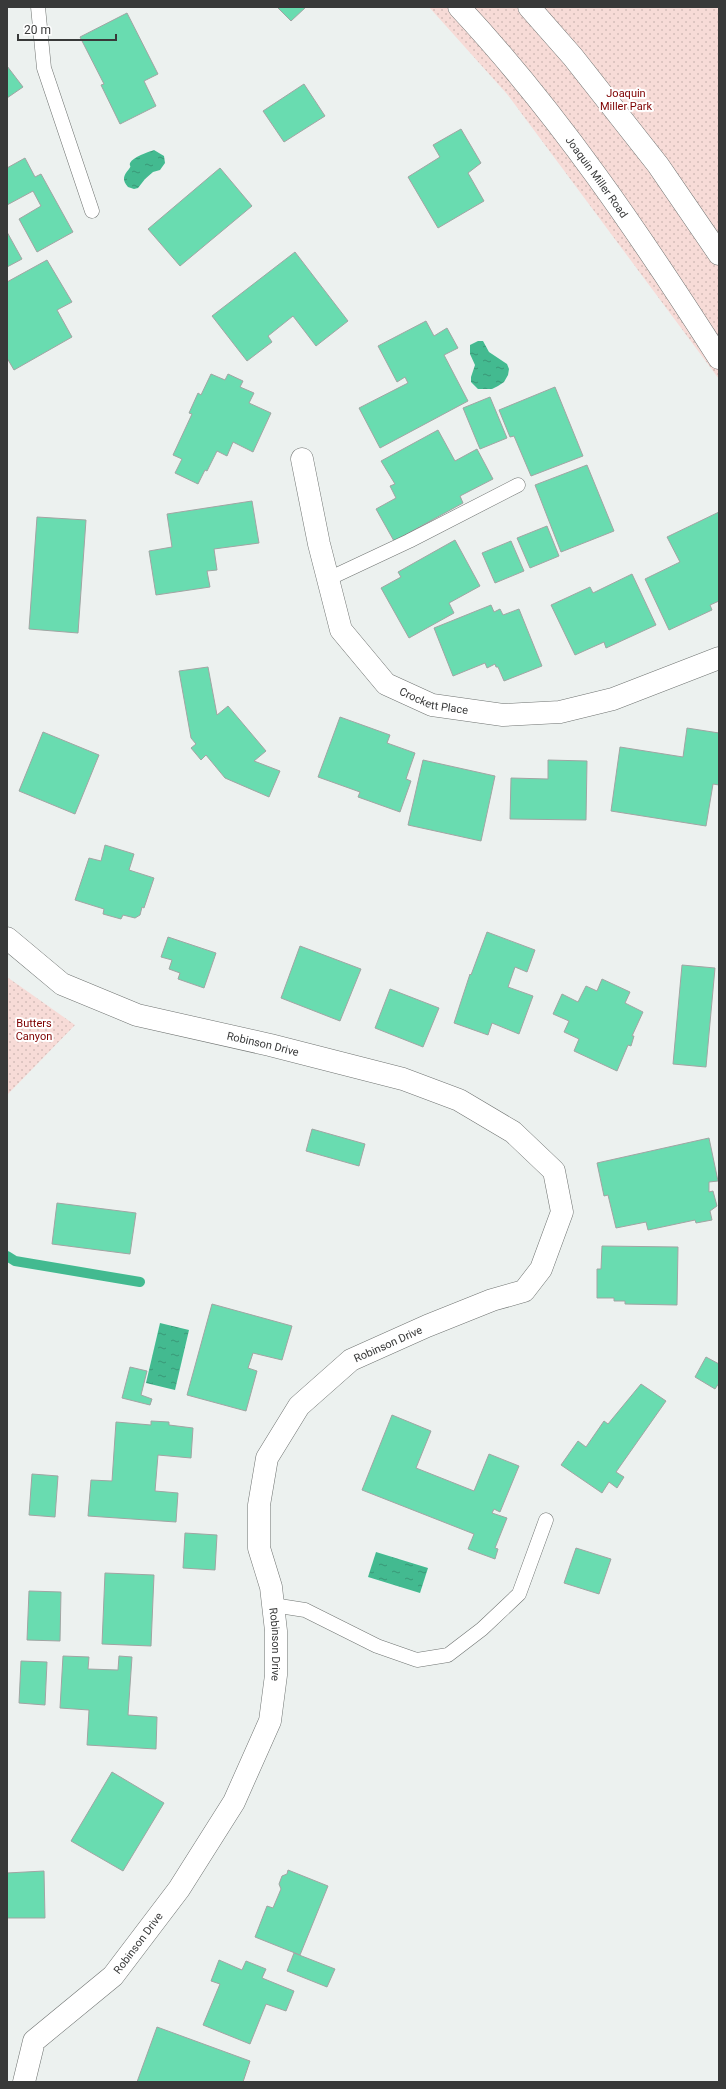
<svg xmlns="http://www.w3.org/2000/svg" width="726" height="2089" font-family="Roboto,sans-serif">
  <defs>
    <pattern id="park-dots" width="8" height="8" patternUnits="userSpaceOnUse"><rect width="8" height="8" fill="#f7dbd7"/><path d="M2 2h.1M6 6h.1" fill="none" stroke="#d4bdb9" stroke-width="1.8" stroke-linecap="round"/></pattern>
    <pattern id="water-ripples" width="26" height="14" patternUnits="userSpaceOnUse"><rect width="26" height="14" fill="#43ba90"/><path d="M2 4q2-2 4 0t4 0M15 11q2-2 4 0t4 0" fill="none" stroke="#399877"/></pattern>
  </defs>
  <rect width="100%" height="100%" fill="#ecf1ef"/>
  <!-- park -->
  <g fill="url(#park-dots)">
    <polygon points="429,7 719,7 719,379 507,94"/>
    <polygon points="7,977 75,1025 7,1095"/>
  </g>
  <!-- water -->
  <g fill="url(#water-ripples)">
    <path d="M154 150 164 156 165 163 160 170 153 172 145 179 138 188 134 189 128 187C122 180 123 176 129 169 132 165 129 167 130 163 133 157 148 152 154 150Z"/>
    <polygon points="478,341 483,341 489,352 507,364 509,369 508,375 504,382 498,386 492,389 478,389 471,382 471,377 475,365 470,354 470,345"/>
    <polygon points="160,1323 189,1330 175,1390 146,1383"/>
    <polygon points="376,1552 428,1568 420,1593 368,1577"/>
  </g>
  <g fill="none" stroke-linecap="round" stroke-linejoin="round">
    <!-- stream -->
    <polyline stroke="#43ba90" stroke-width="10" points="7,1256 15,1261 140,1282"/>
  </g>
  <!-- building -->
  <g fill="#69dcb0" stroke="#a1a5a3">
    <polygon points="277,7 306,7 291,21"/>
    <polygon points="127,13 158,74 144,81 156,106 120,124 101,85 104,84 80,37"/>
    <polygon points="7,66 23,87 7,98"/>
    <polygon points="304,84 325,116 284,142 263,111"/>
    <polygon points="461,129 481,163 468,173 484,201 438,228 408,177 440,157 433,145"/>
    <polygon points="25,158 35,177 41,174 73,232 37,252 19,219 41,206 33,191 7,205 7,168"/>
    <polygon points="220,168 252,206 180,266 148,229"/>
    <polygon points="7,232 22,259 7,267"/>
    <polygon points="295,252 348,321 316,346 293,316 268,336 272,342 247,361 212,316"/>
    <polygon points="47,260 72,302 57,310 72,337 14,370 7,358 7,282"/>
    <polygon points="426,321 434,336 447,328 458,348 444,355 468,401 380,448 359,408 408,383 405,377 397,382 378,346"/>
    <polygon points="211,374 225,380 228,374 243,381 240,387 254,393 249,403 271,413 253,452 233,442 227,456 217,451 207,471 205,470 198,484 175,473 182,459 173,455 192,414 189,413 198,393 201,395"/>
    <polygon points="555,387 583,456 531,476 514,436 510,437 499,410"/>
    <polygon points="490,397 507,438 480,449 463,408"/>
    <polygon points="438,430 455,461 477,449 493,479 460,496 463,503 394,541 376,509 396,498 390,486 395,484 381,461"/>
    <polygon points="587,465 614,531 561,552 535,485"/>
    <polygon points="252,501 259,543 214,549 217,570 207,571 210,587 156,595 149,551 172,547 167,514"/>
    <polygon points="719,512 719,601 710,605 712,610 669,630 645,579 680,562 667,537"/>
    <polygon points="37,517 86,520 78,633 29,629"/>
    <polygon points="547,526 559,556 530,568 517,538"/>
    <polygon points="455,540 480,586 449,603 454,613 409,638 381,588 401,577 398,572"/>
    <polygon points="511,541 524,571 495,583 482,553"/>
    <polygon points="632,574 656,625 606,648 604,642 575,655 551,605 590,587 593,593"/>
    <polygon points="491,605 494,612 500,609 503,615 519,609 542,666 504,681 498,667 496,667 495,664 487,668 485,663 453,676 434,628"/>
    <polygon points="208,667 217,715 228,706 266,751 254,761 280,771 269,797 225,778 206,755 201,760 191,748 196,744 191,738 179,671"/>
    <polygon points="340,717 390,735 387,743 415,753 406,779 411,781 400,812 358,797 360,792 318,777"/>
    <polygon points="687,728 719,733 719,785 713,784 706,826 611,811 620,747 683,757"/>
    <polygon points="43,732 99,755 75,814 19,791"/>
    <polygon points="423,760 495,776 481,841 408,825"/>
    <polygon points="548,760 587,761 586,820 510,819 511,778 548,779"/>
    <polygon points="105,845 134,854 129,870 154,878 144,908 142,907 140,915 135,918 123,915 121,919 103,914 104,909 75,900 89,858 101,861"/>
    <polygon points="487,932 535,950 527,972 515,967 508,987 533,996 519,1034 492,1023 488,1035 454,1023 470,974 471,975"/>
    <polygon points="168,937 216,953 204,988 178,979 180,973 169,969 172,960 161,957"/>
    <polygon points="300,946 361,969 340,1021 281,998"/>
    <polygon points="682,965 715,968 706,1067 673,1064"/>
    <polygon points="602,979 630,992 625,1003 643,1012 632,1036 634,1036 631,1046 628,1045 617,1071 574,1051 579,1039 564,1032 569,1021 553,1014 562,994 578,1002 586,986 597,991"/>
    <polygon points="390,989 439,1008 423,1047 375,1028"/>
    <polygon points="312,1129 365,1144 359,1166 306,1151"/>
    <polygon points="709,1138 718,1181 709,1182 709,1192 713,1191 717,1206 710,1211 712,1220 696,1223 695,1220 648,1230 646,1222 616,1228 608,1195 604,1196 597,1163"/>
    <polygon points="57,1203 136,1213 130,1254 52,1244"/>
    <polygon points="602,1246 678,1247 677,1305 625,1304 625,1301 614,1301 614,1298 597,1298 597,1269 601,1269"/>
    <polygon points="212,1304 292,1326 282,1360 253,1353 248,1368 257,1371 246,1411 187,1395"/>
    <polygon points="706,1357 719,1364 719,1383 715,1389 695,1377"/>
    <polygon points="130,1367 147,1371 141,1395 152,1399 150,1405 122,1398"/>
    <polygon points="641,1384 666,1401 616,1472 624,1477 617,1488 609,1482 602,1493 561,1465 578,1441 586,1447 604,1421 608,1424"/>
    <polygon points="392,1415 431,1431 416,1468 474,1491 489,1454 519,1466 500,1512 494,1509 492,1513 507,1518 495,1548 498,1549 495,1559 468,1549 474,1534 362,1490"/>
    <polygon points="151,1421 169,1422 169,1425 193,1428 191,1458 158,1455 155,1491 178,1493 176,1522 88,1516 91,1480 112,1481 116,1422 151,1425"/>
    <polygon points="32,1474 58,1476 55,1517 29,1515"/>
    <polygon points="185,1533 217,1535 215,1570 183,1568"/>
    <polygon points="576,1548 611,1559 599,1594 564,1583"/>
    <polygon points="105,1573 154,1575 151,1646 102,1644"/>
    <polygon points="29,1591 61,1592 60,1641 27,1640"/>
    <polygon points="63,1656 89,1657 88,1669 118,1670 119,1656 132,1657 128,1715 157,1717 156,1749 87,1745 89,1710 60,1708"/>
    <polygon points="21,1661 47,1662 45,1705 19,1703"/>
    <polygon points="112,1772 164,1803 123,1871 71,1841"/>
    <polygon points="288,1870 328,1886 300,1955 255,1937 267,1906 273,1908 281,1889 279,1884 282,1876 287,1874"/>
    <polygon points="44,1871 45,1918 7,1918 7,1873"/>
    <polygon points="294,1953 335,1969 327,1987 287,1971"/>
    <polygon points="219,1960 242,1970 246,1961 266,1969 262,1978 294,1991 286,2011 266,2004 250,2044 203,2025 220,1984 211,1981"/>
    <polygon points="157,2027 250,2061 243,2082 137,2082"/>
  </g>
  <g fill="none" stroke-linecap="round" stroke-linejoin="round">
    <defs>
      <g id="lane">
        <polyline points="38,7 44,68 92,211"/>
        <polyline points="328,579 409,541 518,485"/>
        <polyline points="273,1605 305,1610 377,1646 417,1660 448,1655 482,1629 519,1594 546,1520"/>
      </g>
      <g id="street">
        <path id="s1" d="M302 459 319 544 341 630 386 684 432 705 503 715 560 712 613 699 719 658"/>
        <path id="s2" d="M7 938 62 984 137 1015 270 1045 403 1079 459 1100 513 1132 554 1171 562 1212 541 1269 524 1291 492 1300 427 1326 351 1360 299 1406 267 1458 259 1505V1548L271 1587 276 1631V1675L270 1721 234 1802 179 1889 113 1976 34 2041 24 2082"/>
      </g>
      <g id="secondary">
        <path id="s3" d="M459 7C558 113 641 236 719 358"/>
        <polyline points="529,7 573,57 658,165 719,254"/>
      </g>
    </defs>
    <!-- lane casing -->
    <use href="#lane" stroke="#6f7371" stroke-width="15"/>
    <!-- street casing -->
    <use href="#street" stroke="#6f7371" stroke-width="23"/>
    <!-- secondary casing -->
    <use href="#secondary" stroke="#6f7371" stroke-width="23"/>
    <!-- lane -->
    <use href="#lane" stroke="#fff" stroke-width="14"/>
    <!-- street -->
    <use href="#street" stroke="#fff" stroke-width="22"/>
    <!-- secondary -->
    <use href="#secondary" stroke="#fff" stroke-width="22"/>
  </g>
  <g text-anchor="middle" stroke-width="4" stroke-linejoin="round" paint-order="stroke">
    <!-- park labels -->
    <g font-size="11" fill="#7e0000" stroke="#fff">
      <text x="626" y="97">Joaquin<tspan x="626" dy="13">Miller Park</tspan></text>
      <text x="34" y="1027">Butters<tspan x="34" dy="13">Canyon</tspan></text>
    </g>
    <!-- street labels -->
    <g font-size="11" fill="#383939" stroke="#fff">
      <text dy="4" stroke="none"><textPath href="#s3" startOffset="219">Joaquin Miller Road</textPath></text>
      <text dy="4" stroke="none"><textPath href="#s1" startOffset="297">Crockett Place</textPath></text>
      <text dy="4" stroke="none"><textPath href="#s2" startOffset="282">Robinson Drive</textPath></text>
      <text transform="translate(388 1344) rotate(-24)" y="4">Robinson Drive</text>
      <text dy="4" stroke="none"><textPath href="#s2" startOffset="1242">Robinson Drive</textPath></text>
      <text transform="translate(138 1943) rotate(-53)" y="4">Robinson Drive</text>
    </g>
  </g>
  <!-- border -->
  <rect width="726" height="2089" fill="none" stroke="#383939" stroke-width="16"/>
  <!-- scale -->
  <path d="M18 34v6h98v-6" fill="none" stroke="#383939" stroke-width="2"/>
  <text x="24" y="34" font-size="12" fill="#383939" stroke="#ffffff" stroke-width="3" paint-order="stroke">20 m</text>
</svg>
